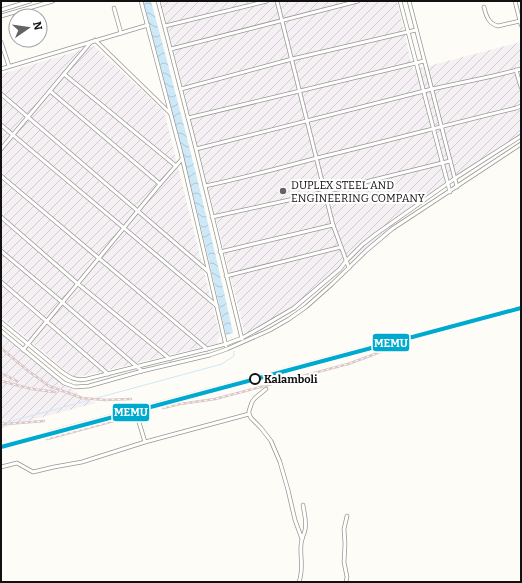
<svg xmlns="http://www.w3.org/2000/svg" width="522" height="583" font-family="Bitter,serif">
  <defs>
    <pattern id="industrial-furrows" width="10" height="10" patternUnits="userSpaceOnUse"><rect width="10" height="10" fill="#f5f0f3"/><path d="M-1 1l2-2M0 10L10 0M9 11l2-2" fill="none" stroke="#d1cdcf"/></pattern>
    <pattern id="water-waves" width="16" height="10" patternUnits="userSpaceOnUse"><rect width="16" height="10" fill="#cde8f7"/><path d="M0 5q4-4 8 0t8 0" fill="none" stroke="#afc6d3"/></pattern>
  </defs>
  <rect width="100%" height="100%" fill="#fdfcf7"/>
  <!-- industrial -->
  <g fill="url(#industrial-furrows)">
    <polygon points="161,1 397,1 413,70 521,42 521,135 444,183 321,286 277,318 245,334"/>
    <polygon points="94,46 164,111 220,336 217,343 215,344 83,376 76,377 71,375 1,317 1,74"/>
    <polygon points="1,331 79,395 96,403 1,428"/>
  </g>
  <!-- water -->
  <path fill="url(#water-waves)" d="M143 1H151C181 111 209 222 233 333L226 335C201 223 173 112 143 1Z"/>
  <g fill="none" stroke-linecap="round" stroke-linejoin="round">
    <!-- stream -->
    <polyline stroke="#cde8f7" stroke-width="1" points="1,424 222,364 234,356 234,351"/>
    <defs>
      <g id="minor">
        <polyline points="141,1 181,153 226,346"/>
        <polyline points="158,1 196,149 242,339"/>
        <polyline points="277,1 333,225 349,268"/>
        <polyline points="400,1 450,192"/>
        <polyline points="409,1 457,187"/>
        <polyline points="515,1 521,25"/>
        <path d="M484 7C486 16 489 24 498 26L520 21"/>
        <polyline points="114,8 121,33"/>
        <polyline points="1,10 30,1"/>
        <polyline points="1,16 53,1"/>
        <polyline points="165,26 267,1"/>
        <polyline points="95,40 170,113"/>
        <polyline points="1,42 9,66"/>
        <polyline points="171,49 358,1"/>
        <polyline points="1,69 148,25"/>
        <polyline points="516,70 521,87"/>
        <polyline points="64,74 176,166"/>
        <polyline points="181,89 292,59 416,30"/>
        <polyline points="50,91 160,184"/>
        <polyline points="1,94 209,272"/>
        <polyline points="188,118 424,61"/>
        <polyline points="1,125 217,306"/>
        <polyline points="1,149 91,42"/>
        <polyline points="196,149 432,89 493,76 521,69"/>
        <polyline points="1,176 207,349"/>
        <path d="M205 186C243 178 280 168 317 158 384 142 449 124 516 108L521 106"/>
        <polyline points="1,217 77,283 170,359"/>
        <polyline points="212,217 325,192 450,161"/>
        <polyline points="1,251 62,302 142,371"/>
        <polyline points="220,252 333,225"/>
        <polyline points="226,276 341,247"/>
        <polyline points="1,282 108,374"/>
        <path d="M1 322 61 371C70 378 76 381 87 379L207 349 226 344 242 338 260 328 294 308 301 302 340 269 346 261 362 245 376 234 454 179 521 136"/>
        <polyline points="1,331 54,375 64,383 75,387 89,386 142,371 210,355 227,349 270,330 289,319 306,307 332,284 367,250 392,229 521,144"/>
        <polyline points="23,350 160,184 182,159"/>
        <polyline points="266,389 255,398 252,402 249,411 249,414 251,418 261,428 271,441 280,462 288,490 295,520 302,539"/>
        <polyline points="138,419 145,442 249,414"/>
        <polyline points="1,467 17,463 33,472 54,467 82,462 145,442"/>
        <path d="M299 582C304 568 300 559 301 545 301 539 304 535 305 530 307 521 304 513 303 505"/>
        <polyline points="346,582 347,577 344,562 345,544 344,529 347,516"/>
      </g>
    </defs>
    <!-- minor casing -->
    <use href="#minor" stroke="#979795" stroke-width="4.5"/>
    <!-- minor -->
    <use href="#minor" stroke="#fffffe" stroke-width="3"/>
    <defs>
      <g id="rail">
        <polyline points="1,348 27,370 49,386 82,398 105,400 131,399"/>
        <polyline points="1,373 17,381"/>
        <polyline points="1,381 32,389 55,392"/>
        <polyline points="163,408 180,404 215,399 348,364 370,356 403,342"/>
        <polyline points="1,423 6,424 44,421"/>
        <polyline points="35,438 51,431 70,426 408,336 436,331"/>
        <polyline points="47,439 143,413"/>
      </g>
    </defs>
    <!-- rail casing -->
    <use href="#rail" stroke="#d9c6c7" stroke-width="2.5"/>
    <!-- rail -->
    <use href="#rail" stroke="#fff" stroke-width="1" stroke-dasharray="3" stroke-linecap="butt"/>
    <defs>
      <polyline id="rail-1" points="1,447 521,308"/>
    </defs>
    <!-- rail-1 casing -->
    <use href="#rail-1" stroke="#fff" stroke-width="7"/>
    <!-- rail-1 -->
    <use href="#rail-1" stroke="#00a9ce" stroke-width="4"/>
  </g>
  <!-- markers -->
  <circle fill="#646362" stroke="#fff" stroke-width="1.5" cx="283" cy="191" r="4"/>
  <circle fill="#fff" stroke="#111" stroke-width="2" cx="255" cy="379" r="5"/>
  <g text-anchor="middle" stroke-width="4" stroke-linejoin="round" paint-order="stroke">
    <!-- poi labels -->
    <g font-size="11" fill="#111" stroke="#fff" text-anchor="start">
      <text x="291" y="189">DUPLEX STEEL AND<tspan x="291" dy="13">ENGINEERING COMPANY</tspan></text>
    </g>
    <!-- stop labels -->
    <g font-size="11" font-weight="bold" fill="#111" stroke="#fff" text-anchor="start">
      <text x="264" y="383">Kalamboli</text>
    </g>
  </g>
  <g stroke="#fff" stroke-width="1.5">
    <rect x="372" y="333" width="38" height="19" rx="4" fill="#00a9ce"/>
    <rect x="112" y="403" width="38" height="19" rx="4" fill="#00a9ce"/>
  </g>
  <g font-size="11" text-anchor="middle" font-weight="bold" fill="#fff">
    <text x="391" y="347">MEMU</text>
    <text x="131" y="416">MEMU</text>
  </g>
  <!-- border -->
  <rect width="522" height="583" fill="none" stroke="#111111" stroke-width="4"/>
  <!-- north arrow -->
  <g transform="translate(28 28) rotate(77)"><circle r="19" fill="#ffffff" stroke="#a0a0a0"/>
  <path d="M0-3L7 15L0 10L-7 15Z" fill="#646362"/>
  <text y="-6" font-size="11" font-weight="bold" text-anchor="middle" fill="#111111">N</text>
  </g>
</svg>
